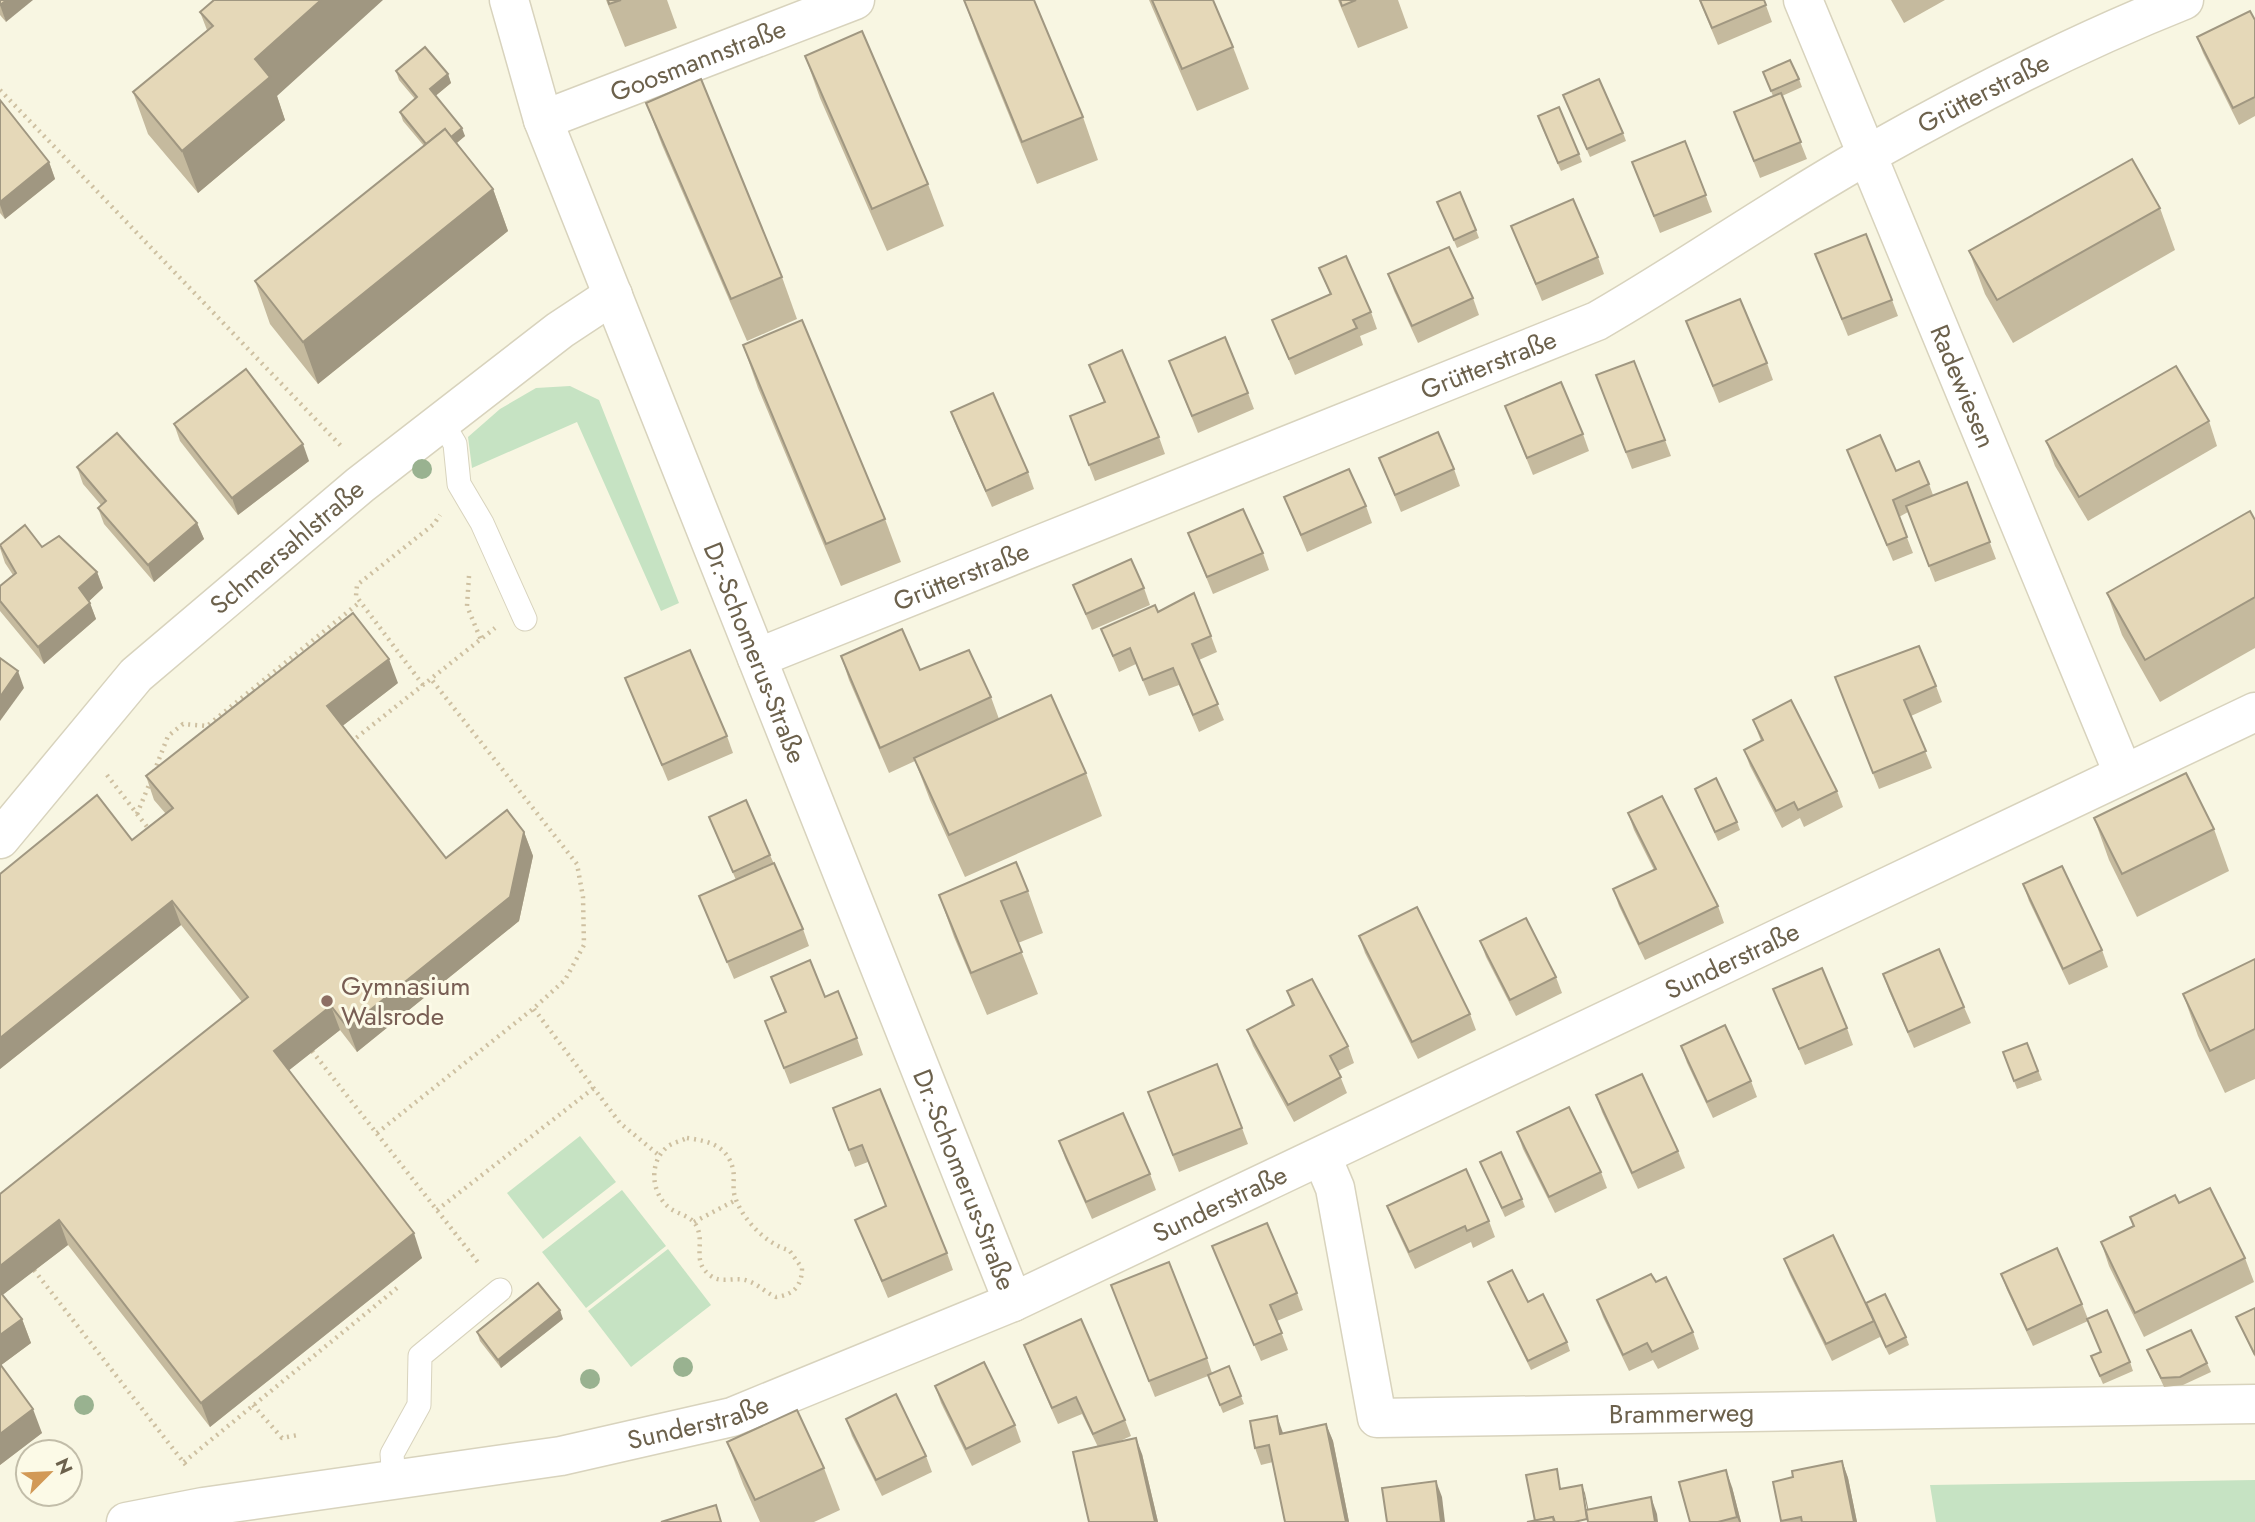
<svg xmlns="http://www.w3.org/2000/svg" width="2255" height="1522" font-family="Jost,sans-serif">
  <rect width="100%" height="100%" fill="#f8f6e2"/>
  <!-- green -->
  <g fill="#c6e3c3">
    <polygon points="570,386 599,400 679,603 661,611 577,422 472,468 468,437 500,409 536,388"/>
    <polygon points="580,1136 616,1182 543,1239 507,1193"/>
    <polygon points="622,1190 666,1246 586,1308 542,1252"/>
    <polygon points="668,1249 711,1305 631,1367 588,1311"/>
    <polygon points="2255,1480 2255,1522 1936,1522 1930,1485"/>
  </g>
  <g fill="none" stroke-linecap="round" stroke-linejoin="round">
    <defs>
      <g id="lane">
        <polyline points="442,422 455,444 459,484 482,523 525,619"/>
        <polyline points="394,1482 392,1454 419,1405 420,1356 500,1290"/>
      </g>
      <g id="street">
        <path id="s1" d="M509 0 543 120 1013 1302"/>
        <path id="s2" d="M1803 0 2123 773"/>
        <path id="s3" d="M543 120 855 0"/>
        <path id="s4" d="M757 658 1597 321C1689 268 1776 206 1869 154 1970 97 2076 43 2184 0"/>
        <path id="s5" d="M0 839 136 675 360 485 560 330 613 295"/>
        <path id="s6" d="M1322 1157 1335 1188 1377 1418 2255 1404"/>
        <path id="s7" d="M126 1522 203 1507 561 1456 732 1417 1013 1302 2255 712"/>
      </g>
    </defs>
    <!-- lane casing -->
    <use href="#lane" stroke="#d8d3bd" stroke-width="25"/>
    <!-- street casing -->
    <use href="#street" stroke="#d8d3bd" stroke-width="41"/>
    <!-- path -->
    <g stroke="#cec0a1" stroke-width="4.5" stroke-dasharray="2 5" stroke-linecap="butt">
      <polyline points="0,90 342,447"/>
      <polyline points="469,576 467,606 481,640"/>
      <polyline points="423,685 356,596 357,585 434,524 440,515"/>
      <polyline points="351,742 495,628"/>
      <polyline points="154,772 168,736 183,724 207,726 360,602"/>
      <polyline points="107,775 151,832"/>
      <polyline points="137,814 151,780"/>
      <polyline points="534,1009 620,1123 660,1156"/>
      <polyline points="312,1051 480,1265"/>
      <polyline points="377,1133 534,1008 565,980 584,945 583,897 577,864 431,679"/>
      <path d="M687 1138C708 1141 727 1145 733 1169 735 1178 732 1188 735 1197 742 1219 767 1245 789 1250L802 1268C802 1286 793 1295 776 1297 766 1293 758 1284 748 1281 736 1276 722 1284 711 1276 691 1262 705 1245 697 1227 692 1216 680 1215 671 1209 651 1195 648 1163 667 1147 672 1143 681 1141 687 1138Z"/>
      <polyline points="437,1210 595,1087"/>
      <polyline points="694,1222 736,1200"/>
      <polyline points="34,1270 188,1468"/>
      <polyline points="253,1405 282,1438 298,1435"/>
      <polyline points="184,1462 397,1288"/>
    </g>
    <!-- lane -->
    <use href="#lane" stroke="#fff" stroke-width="23"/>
    <!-- street -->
    <use href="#street" stroke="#fff" stroke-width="38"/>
  </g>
  <!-- trees -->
  <g fill="#99b290">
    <circle cx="422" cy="469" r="10"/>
    <circle cx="683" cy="1367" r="10"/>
    <circle cx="590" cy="1379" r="10"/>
    <circle cx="84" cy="1405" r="10"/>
  </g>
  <!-- wall -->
  <g fill="#c5ba9e">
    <polygon points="0,0 6,22 0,15"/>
    <polygon points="606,0 667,0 677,28 625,47"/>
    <polygon points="964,0 1083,117 1098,160 1037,184 978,39"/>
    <polygon points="1149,0 1213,0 1233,47 1249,89 1197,111"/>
    <polygon points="1338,0 1398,0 1408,28 1358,48"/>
    <polygon points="1699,0 1764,0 1772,22 1718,45"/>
    <polygon points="1891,0 1945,0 1904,23"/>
    <polygon points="200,12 277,96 285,120 198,193 148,134 133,92 207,30"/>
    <polygon points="2255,20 2255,116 2239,125 2203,53 2197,37"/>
    <polygon points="805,56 928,184 944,226 887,251 820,98"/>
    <polygon points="396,71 448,74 451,83 435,96 465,136 457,143 493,189 508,231 318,384 270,324 255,281 424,146 403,121 400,112 415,99 399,80"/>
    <polygon points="1763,72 1799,79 1802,87 1782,96 1807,159 1760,178 1734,112 1773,96"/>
    <polygon points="1563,95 1623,133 1626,141 1590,157"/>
    <polygon points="0,100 49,162 55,179 5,219 0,213"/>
    <polygon points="646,103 782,277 797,319 747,341 662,145"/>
    <polygon points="1541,125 1579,154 1582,162 1561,171"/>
    <polygon points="1685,141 1712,212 1660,233 1632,162"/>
    <polygon points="2160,208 2175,250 2013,343 1985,294 1969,251"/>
    <polygon points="1441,210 1476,230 1479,238 1457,248"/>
    <polygon points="1511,226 1598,257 1604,274 1542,301"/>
    <polygon points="1815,254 1892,300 1898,316 1848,336"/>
    <polygon points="1319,268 1371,312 1377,329 1360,336 1363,345 1295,375 1272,320 1330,294"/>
    <polygon points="1388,274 1473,298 1479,315 1418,343 1394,291"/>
    <polygon points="1686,321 1767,363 1773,380 1719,403"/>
    <polygon points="743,345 885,519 901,562 841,586 758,388"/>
    <polygon points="1169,361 1248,393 1254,409 1198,433"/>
    <polygon points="1089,365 1159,437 1165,454 1095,481 1070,416 1104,402"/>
    <polygon points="1596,375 1665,440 1671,456 1632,469"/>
    <polygon points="1505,406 1583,434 1589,451 1533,475"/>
    <polygon points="951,412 1028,472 1034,489 992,507 957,428"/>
    <polygon points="2209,421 2217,446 2088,521 2055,466 2046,441"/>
    <polygon points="174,424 309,461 238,515 180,441"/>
    <polygon points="1847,450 1929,484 1933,495 1967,482 1996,559 1935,582 1908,512 1899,517 1913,553 1893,561"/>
    <polygon points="1379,458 1454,469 1460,486 1401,512"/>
    <polygon points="77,467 197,523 204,539 154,582 104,524 98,508 101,505 83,484"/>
    <polygon points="1284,497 1366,506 1372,523 1307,552"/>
    <polygon points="2255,520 2255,648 2160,702 2122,635 2107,593"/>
    <polygon points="1188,533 1263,553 1269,570 1213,594"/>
    <polygon points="42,547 97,572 103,588 89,601 96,619 44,664 0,611 0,586 13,575 5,563 0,548"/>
    <polygon points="1073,585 1144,588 1150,605 1092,630"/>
    <polygon points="1158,612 1211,636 1217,652 1199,660 1224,720 1199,732 1179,685 1149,696 1136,664 1119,672 1101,629"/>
    <polygon points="841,656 920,670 991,697 999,719 1086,773 1102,816 965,877 930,800 915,761 889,773 849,680"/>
    <polygon points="1835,677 1936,686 1942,702 1911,716 1932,768 1879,789"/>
    <polygon points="625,678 727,736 733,753 668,781"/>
    <polygon points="398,683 342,726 446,858 524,832 533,856 519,921 357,1052 340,1030 289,1070 422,1258 210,1427 68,1245 2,1295 22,1319 31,1343 1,1365 42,1433 0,1465 0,1194 242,1002 181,925 0,1069 0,874 132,840 166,814 154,800 146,776"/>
    <polygon points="1753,720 1837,791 1843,807 1804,827 1800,818 1782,828 1750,766 1744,750 1761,741"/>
    <polygon points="1695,789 1737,822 1740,830 1718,841"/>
    <polygon points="1628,813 1718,906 1724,923 1645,960 1619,906 1613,889 1654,870 1634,830"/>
    <polygon points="2094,818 2214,829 2229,871 2137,917 2109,860"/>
    <polygon points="712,825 770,855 803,929 809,946 734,979 699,896 736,880"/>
    <polygon points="2023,884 2102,950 2108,967 2069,985 2029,901"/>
    <polygon points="1028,891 1043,933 1018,943 1038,994 987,1015 954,937 939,895"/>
    <polygon points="1359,936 1470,1014 1476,1030 1418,1059 1365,953"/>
    <polygon points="1480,941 1556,977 1562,993 1516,1016 1486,957"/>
    <polygon points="2255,959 2255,1079 2225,1093 2198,1036 2183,994"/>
    <polygon points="1883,974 1964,1007 1971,1023 1914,1048 1889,991"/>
    <polygon points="771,977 825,997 857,1038 863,1055 790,1084 765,1021 785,1013"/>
    <polygon points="1773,989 1847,1028 1853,1045 1805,1065"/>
    <polygon points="1287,991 1348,1046 1354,1063 1338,1071 1347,1093 1294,1122 1253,1046 1247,1030 1292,1006"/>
    <polygon points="2027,1043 2042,1080 2017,1089 2003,1052"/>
    <polygon points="1681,1046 1751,1081 1757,1097 1713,1118 1687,1063"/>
    <polygon points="1596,1095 1678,1151 1685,1168 1638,1189 1602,1112"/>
    <polygon points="833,1108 947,1253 953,1270 888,1298 855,1220 886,1206 868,1162 855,1167"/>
    <polygon points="1154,1108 1242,1128 1248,1144 1179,1172"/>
    <polygon points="1517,1132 1601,1172 1607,1188 1555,1213 1523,1149"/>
    <polygon points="1059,1141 1150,1174 1156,1190 1092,1219 1065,1158"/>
    <polygon points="1480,1162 1522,1199 1525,1207 1505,1217"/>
    <polygon points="2179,1203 2245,1258 2254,1282 2144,1337 2109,1266 2101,1242 2133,1226 2130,1217"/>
    <polygon points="1387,1206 1489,1221 1495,1237 1473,1248 1471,1242 1415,1269 1393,1222"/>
    <polygon points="1212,1246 1297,1293 1303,1310 1277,1321 1288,1350 1261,1361"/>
    <polygon points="1784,1259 1866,1303 1906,1337 1909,1345 1889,1355 1880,1337 1832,1361 1790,1275"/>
    <polygon points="2001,1274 2082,1304 2088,1319 2130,1362 2133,1371 2103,1384 2091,1356 2101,1352 2088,1321 2033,1346 2007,1290"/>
    <polygon points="1488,1282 1528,1302 1567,1342 1570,1351 1531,1370 1491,1290"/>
    <polygon points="1656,1282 1693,1332 1699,1349 1658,1369 1653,1360 1629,1371 1603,1317 1597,1300"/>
    <polygon points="1117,1301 1207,1358 1212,1373 1229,1366 1244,1404 1223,1413 1208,1376 1155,1397"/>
    <polygon points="2255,1308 2255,1357 2236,1317"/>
    <polygon points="563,1319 501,1368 480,1341 477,1332"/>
    <polygon points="1024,1345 1125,1420 1131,1436 1120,1441 1142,1454 1158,1522 1089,1522 1098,1447 1082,1414 1058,1424 1030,1361"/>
    <polygon points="2147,1350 2207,1363 2211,1372 2183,1385 2164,1387"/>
    <polygon points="935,1386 1015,1425 1021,1442 972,1466 941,1403"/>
    <polygon points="846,1419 926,1456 932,1472 882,1496 852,1436"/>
    <polygon points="1326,1424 1333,1441 1349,1522 1285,1522 1273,1462 1261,1465 1255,1448 1283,1433"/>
    <polygon points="727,1442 824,1468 840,1510 814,1522 760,1522 743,1484"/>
    <polygon points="1842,1461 1848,1478 1857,1522 1782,1522 1773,1482 1793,1477"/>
    <polygon points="1732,1487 1741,1522 1690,1522"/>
  </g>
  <!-- shaded-wall -->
  <g fill="#a09781">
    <polygon points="7,0 33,0 6,22 0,5"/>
    <polygon points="321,0 383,0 277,96 285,120 198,193 182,151 255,59"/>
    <polygon points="448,74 451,83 433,98 430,89"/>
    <polygon points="462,128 465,136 436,160 433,152"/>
    <polygon points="49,162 55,179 5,219 0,205 0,202"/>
    <polygon points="493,189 508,231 318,384 303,342"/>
    <polygon points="303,444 309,461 238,515 232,498"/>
    <polygon points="197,523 204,539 154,582 148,565"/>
    <polygon points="97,572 103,588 85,605 79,588"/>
    <polygon points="90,603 96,619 44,664 38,647"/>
    <polygon points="389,659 398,683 336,731 327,706"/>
    <polygon points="18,671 24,688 0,721 0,697"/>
    <polygon points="524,832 533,856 519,921 357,1052 348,1028"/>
    <polygon points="172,901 181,925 0,1069 0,1038"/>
    <polygon points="331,1006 340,1030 283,1075 274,1051"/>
    <polygon points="59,1220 68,1245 0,1297 0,1266"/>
    <polygon points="414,1233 422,1258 210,1427 201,1403"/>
    <polygon points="560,1310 563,1319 501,1368 498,1360"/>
    <polygon points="22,1319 31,1343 0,1366 0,1335"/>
    <polygon points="33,1409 42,1433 0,1465 0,1434"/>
    <polygon points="1277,1416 1283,1433 1280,1434"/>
    <polygon points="1326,1424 1333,1441 1349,1522 1346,1522"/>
    <polygon points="1136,1438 1142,1454 1158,1522 1155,1522"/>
    <polygon points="1842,1461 1848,1478 1857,1522 1854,1522"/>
    <polygon points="1726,1470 1732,1487 1741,1522 1739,1522 1737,1517"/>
    <polygon points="1436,1481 1442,1497 1445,1522 1441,1522"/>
    <polygon points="1582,1485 1585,1493 1591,1522 1590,1522"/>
    <polygon points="1651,1497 1657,1514 1658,1522 1655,1522"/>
  </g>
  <!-- building -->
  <g fill="#e5d8b8" stroke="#a09781" stroke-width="2">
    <polygon points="0,0 7,0 0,5"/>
    <polygon points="214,0 321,0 255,59 270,77 182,151 133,92 213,26 200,12"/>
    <polygon points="608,0 621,0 609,4"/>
    <polygon points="964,0 1034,0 1083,117 1022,142"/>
    <polygon points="1152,0 1213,0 1233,47 1182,69"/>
    <polygon points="1340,0 1356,0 1342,6"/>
    <polygon points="1700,0 1764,0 1766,5 1712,28"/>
    <polygon points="2250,11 2255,20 2255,97 2233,108 2197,37"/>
    <polygon points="862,31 928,184 872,209 805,56"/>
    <polygon points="425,47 448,74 430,89 462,128 451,137 445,129 426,144 400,112 417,97 396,71"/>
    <polygon points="1790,60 1799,79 1771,91 1763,72"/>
    <polygon points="701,79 782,277 731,299 646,103"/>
    <polygon points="1599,79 1623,133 1587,149 1563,95"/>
    <polygon points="1781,93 1801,142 1754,161 1734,112"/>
    <polygon points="0,100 49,162 0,202"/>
    <polygon points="1559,107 1579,154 1558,163 1538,116"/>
    <polygon points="445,129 493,189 303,342 255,281"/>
    <polygon points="1685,141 1706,195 1654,216 1632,162"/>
    <polygon points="2132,159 2160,208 1997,300 1969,251"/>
    <polygon points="1460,192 1476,230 1454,240 1437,202"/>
    <polygon points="1573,199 1598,257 1536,284 1511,226"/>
    <polygon points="1866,234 1892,300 1842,319 1815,254"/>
    <polygon points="1449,247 1473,298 1412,326 1388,274"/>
    <polygon points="1346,256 1371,312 1353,320 1357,328 1289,359 1272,320 1331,294 1319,268"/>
    <polygon points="1740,299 1767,363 1713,386 1686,321"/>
    <polygon points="802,320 885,519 826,544 743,345"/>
    <polygon points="1225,337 1248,393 1192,416 1169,361"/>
    <polygon points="1122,350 1159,437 1089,465 1070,416 1105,402 1089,365"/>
    <polygon points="1634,361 1665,440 1626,452 1596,375"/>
    <polygon points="2176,366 2209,421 2079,497 2046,441"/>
    <polygon points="246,369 303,444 232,498 174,424"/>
    <polygon points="1561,382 1583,434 1527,458 1505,406"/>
    <polygon points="993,393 1028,472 986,491 951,412"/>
    <polygon points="1438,432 1454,469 1395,495 1379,458"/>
    <polygon points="117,433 197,523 148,565 98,508 106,501 77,467"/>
    <polygon points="1880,435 1896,471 1919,461 1929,484 1893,500 1907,537 1887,545 1847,450"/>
    <polygon points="1349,469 1366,506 1301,535 1284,497"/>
    <polygon points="1967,482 1990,542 1929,566 1906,506"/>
    <polygon points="1243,509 1263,553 1207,577 1188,533"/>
    <polygon points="2250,511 2255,520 2255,597 2145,660 2107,593"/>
    <polygon points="25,525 42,547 59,536 97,572 79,588 90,603 38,647 0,601 0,586 16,573 0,545"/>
    <polygon points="1131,559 1144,588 1086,614 1073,585"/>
    <polygon points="1194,593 1211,636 1192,644 1218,704 1193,715 1173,668 1143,680 1130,648 1113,656 1101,629 1155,605 1158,612"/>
    <polygon points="353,613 389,659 327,706 446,858 507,810 524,832 510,897 348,1028 331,1006 274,1051 414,1233 201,1403 59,1220 0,1266 0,1194 248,997 172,901 0,1038 0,874 97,795 132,840 173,808 146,776"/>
    <polygon points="902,629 920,670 969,650 991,697 880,748 841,656"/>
    <polygon points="1919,646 1936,686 1904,700 1926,751 1873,773 1835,677"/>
    <polygon points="690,650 727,736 662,765 625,678"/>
    <polygon points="0,658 18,671 0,697"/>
    <polygon points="1051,695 1086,773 949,835 914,758"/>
    <polygon points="1791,700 1837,791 1798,810 1794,802 1776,811 1744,750 1763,740 1753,720"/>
    <polygon points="2186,773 2214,829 2122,874 2094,818"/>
    <polygon points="1716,778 1737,822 1715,832 1695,789"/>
    <polygon points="1662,796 1718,906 1639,944 1613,889 1656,869 1628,813"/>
    <polygon points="746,800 770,855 733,872 709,817"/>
    <polygon points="1016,862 1028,891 1001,901 1022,952 971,973 939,895"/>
    <polygon points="774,863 803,929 727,962 699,896"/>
    <polygon points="2062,866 2102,950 2063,969 2023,884"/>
    <polygon points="1417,907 1470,1014 1412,1042 1359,936"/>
    <polygon points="1526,918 1556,977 1510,1000 1480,941"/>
    <polygon points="1939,949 1964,1007 1908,1032 1883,974"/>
    <polygon points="2255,959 2255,1029 2210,1051 2183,994"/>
    <polygon points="810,960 825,997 838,991 857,1038 784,1068 765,1021 786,1012 771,977"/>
    <polygon points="1822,968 1847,1028 1799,1049 1773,989"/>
    <polygon points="1312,979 1348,1046 1330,1056 1341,1077 1288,1105 1247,1030 1294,1005 1287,991"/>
    <polygon points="1725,1025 1751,1081 1707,1102 1681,1046"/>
    <polygon points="2027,1043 2038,1071 2014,1081 2003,1052"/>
    <polygon points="1217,1064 1242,1128 1173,1155 1148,1092"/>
    <polygon points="1642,1074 1678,1151 1632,1173 1596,1095"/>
    <polygon points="880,1089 947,1253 882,1281 855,1220 886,1206 862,1145 849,1150 833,1108"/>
    <polygon points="1569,1107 1601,1172 1549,1197 1517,1132"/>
    <polygon points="1123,1113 1150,1174 1086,1202 1059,1141"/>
    <polygon points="1501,1152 1522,1199 1502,1208 1480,1162"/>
    <polygon points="1466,1169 1489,1221 1467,1231 1465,1226 1409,1252 1387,1206"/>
    <polygon points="2210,1188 2245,1258 2135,1313 2101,1242 2134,1226 2130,1217 2175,1195 2179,1203"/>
    <polygon points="1267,1223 1297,1293 1270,1305 1282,1333 1254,1345 1212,1246"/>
    <polygon points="1833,1235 1874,1321 1826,1344 1784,1259"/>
    <polygon points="2057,1248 2082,1304 2027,1330 2001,1274"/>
    <polygon points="1169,1262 1207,1358 1149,1381 1111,1285"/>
    <polygon points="1512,1270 1528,1302 1543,1294 1567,1342 1528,1361 1488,1282"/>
    <polygon points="1651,1274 1656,1282 1666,1277 1693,1332 1652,1352 1647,1343 1623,1355 1597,1300"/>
    <polygon points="538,1283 560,1310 498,1360 477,1332"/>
    <polygon points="0,1292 22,1319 0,1335"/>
    <polygon points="1885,1294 1906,1337 1886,1347 1866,1303"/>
    <polygon points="2255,1308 2255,1355 2236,1317"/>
    <polygon points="2107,1310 2130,1362 2100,1376 2091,1356 2101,1352 2087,1319"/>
    <polygon points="1081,1319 1125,1420 1093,1434 1076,1397 1052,1408 1024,1345"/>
    <polygon points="2191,1330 2207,1363 2180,1377 2161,1378 2147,1350"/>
    <polygon points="984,1362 1015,1425 966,1449 935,1386"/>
    <polygon points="0,1364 33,1409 0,1434"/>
    <polygon points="1229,1366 1241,1396 1220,1405 1208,1375"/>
    <polygon points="896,1394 926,1456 876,1480 846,1419"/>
    <polygon points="797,1410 824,1468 755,1500 727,1442"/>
    <polygon points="1277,1416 1280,1434 1326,1424 1346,1522 1285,1522 1269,1445 1255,1448 1250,1421"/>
    <polygon points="1136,1438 1155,1522 1089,1522 1073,1452"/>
    <polygon points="1842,1461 1854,1522 1802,1522 1801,1517 1781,1521 1773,1482 1793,1477 1792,1471"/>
    <polygon points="1557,1469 1560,1489 1582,1485 1587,1519 1574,1522 1555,1522 1553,1517 1535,1521 1526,1475"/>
    <polygon points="1726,1470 1737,1517 1718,1522 1690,1522 1679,1482"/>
    <polygon points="1436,1481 1441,1522 1387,1522 1382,1488"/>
    <polygon points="1651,1497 1655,1522 1588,1522 1586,1510"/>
    <polygon points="716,1505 721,1522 661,1522"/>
    <polygon points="1553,1517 1554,1522 1527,1522"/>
  </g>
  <!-- markers -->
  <circle fill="#8d6e63" stroke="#fcfae7" stroke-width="2.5" cx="327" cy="1001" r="7"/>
  <g text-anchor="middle" stroke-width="6" stroke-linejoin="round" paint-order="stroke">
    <!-- street labels -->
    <g font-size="26" fill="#6c614c" stroke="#fcfae7">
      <text dy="9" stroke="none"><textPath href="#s3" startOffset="166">Goosmannstraße</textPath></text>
      <text dy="9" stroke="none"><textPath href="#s4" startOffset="1354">Grütterstraße</textPath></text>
      <text dy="9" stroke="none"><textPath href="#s4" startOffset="788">Grütterstraße</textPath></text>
      <text dy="9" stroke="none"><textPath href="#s2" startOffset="418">Radewiesen</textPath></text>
      <text dy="9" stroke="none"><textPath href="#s5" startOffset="411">Schmersahlstraße</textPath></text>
      <text dy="9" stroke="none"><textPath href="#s4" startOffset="220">Grütterstraße</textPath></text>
      <text dy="9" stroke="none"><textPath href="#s1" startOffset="698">Dr.-Schomerus-Straße</textPath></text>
      <text dy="9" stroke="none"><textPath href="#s7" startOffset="1715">Sunderstraße</textPath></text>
      <text dy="9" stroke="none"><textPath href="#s1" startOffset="1265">Dr.-Schomerus-Straße</textPath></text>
      <text dy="9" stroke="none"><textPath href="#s7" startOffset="1148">Sunderstraße</textPath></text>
      <text dy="9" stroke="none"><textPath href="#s6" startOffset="572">Brammerweg</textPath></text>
      <text dy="9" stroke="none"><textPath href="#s7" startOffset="581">Sunderstraße</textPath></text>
    </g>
    <!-- education labels -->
    <g font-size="26" fill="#785e54" stroke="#fcfae7" text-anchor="start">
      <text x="341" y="995">Gymnasium<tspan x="341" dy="30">Walsrode</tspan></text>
    </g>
  </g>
  <!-- north arrow -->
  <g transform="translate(49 1473) rotate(66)"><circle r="33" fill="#fcfae7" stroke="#c2bda9" stroke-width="2"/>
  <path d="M0-5L12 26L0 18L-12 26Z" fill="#d29956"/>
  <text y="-10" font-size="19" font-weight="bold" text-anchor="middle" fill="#6c614c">N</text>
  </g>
</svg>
